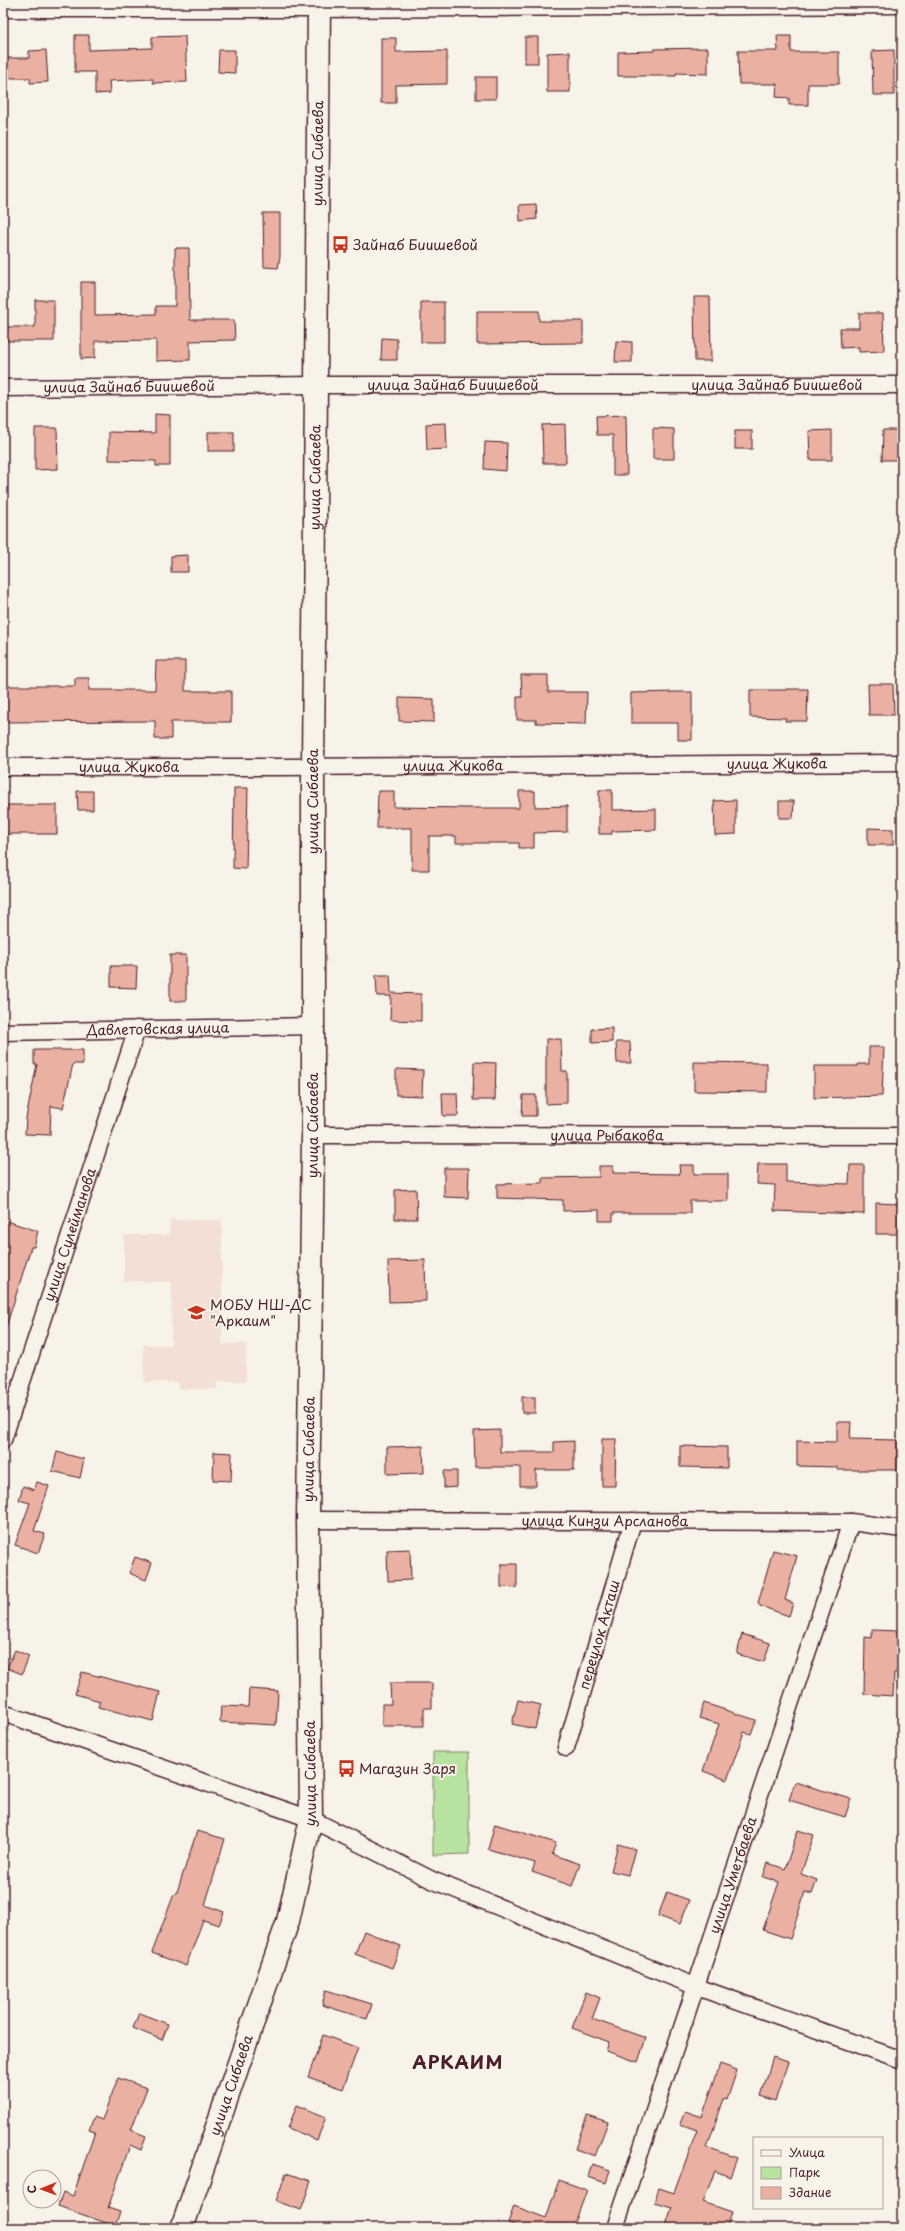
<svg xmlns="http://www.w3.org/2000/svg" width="905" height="2231" font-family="'Playpen Sans',sans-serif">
  <rect width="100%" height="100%" fill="#f7f3e8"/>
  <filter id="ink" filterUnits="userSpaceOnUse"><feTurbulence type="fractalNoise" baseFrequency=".025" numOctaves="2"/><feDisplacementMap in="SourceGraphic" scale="8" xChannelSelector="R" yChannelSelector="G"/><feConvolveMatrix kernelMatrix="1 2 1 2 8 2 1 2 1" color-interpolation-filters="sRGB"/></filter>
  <g filter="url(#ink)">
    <!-- built -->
    <polygon fill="#f3dfd3" points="170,1220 222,1220 222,1344 246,1344 246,1381 217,1381 217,1389 178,1389 178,1382 144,1382 143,1345 171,1345 172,1282 124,1281 124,1235 169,1235"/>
    <!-- green -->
    <polygon fill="#b7e29f" stroke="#808065" points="433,1752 469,1752 469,1854 433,1855"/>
    <!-- building -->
    <g fill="#eab1a3" stroke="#4a1f2b">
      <polygon points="75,35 89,35 89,50 152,48 152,37 185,36 187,82 153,83 153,79 109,81 110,93 95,94 95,72 75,72"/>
      <polygon points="777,36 791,36 791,52 839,52 839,84 808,84 808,105 789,105 789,98 776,97 777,84 739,84 738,51 778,51"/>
      <rect x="525" y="37" width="13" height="26"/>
      <polygon points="381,38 396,38 396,52 447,51 447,84 396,85 396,103 381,103"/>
      <polygon points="708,48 708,74 676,73 676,76 618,76 618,52 654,51 654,49"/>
      <polygon points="46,50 48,82 30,83 30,78 3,78 3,58 29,58 29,51"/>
      <polygon points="219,50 235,50 235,73 218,72"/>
      <polygon points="894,50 894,95 873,95 872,51"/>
      <polygon points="570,52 570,92 547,92 547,53"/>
      <rect x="476" y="77" width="20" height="22"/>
      <polygon points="536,204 537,219 520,221 519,205"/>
      <polygon points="263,213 280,213 280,257 278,268 264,267"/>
      <polygon points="175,248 189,248 190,320 234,320 235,340 190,341 190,360 156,361 156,340 95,341 95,358 81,359 81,282 95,282 95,315 156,314 156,306 175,306"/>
      <polygon points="694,297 710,297 711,361 695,361"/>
      <polygon points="35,300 54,300 54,341 3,341 3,327 35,327"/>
      <rect x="421" y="302" width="23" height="40"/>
      <polygon points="477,311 539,311 539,321 583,321 583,343 477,344"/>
      <polygon points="859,313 883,313 884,351 859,352 859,347 841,348 840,328 859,328"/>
      <polygon points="382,338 397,339 397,360 381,360"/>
      <polygon points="616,341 632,342 632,362 615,362"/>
      <polygon points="155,414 170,415 170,466 156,466 156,461 109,460 109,432 155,433"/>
      <polygon points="626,415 627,475 613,475 613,435 597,435 596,416"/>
      <polygon points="446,423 447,449 427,450 426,424"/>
      <polygon points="565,424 566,463 543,463 542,425"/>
      <polygon points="35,428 57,428 58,469 35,470"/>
      <polygon points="653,428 674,429 674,459 653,459"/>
      <polygon points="832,430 832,460 810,460 809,431"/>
      <polygon points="883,430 902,430 902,460 882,460"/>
      <rect x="735" y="431" width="17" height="18"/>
      <rect x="208" y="432" width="26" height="19"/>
      <polygon points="485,442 507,443 506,471 484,469"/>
      <polygon points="188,555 188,572 171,572 171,556"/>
      <polygon points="156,661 185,661 185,691 231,691 231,722 171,722 171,739 155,739 155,721 3,722 3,686 75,686 75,678 89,678 89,690 155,690"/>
      <polygon points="521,675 548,675 548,692 587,692 586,724 536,723 536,720 517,720 517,697 522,697"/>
      <polygon points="868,684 893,684 894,715 869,715"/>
      <polygon points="786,689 808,689 807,721 785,721 786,718 750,717 750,690 786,690"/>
      <polygon points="678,692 692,692 692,740 678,740 678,723 631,723 631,693"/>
      <polygon points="399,698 434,699 434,722 399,721"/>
      <polygon points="234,788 248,788 246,869 233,868"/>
      <polygon points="599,790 612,790 612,810 656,809 656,830 612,831 612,834 599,834"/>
      <polygon points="77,791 93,791 93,810 78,810"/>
      <polygon points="378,791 394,791 394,807 469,808 519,808 519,791 535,791 535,807 567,806 567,832 534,833 534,848 519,848 519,843 456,843 456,836 429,836 429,870 412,870 412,828 377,828"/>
      <polygon points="736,800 736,834 715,835 714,801"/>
      <polygon points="779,801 794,801 793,818 779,818"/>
      <rect x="3" y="805" width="54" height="29"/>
      <polygon points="868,828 893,829 893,845 868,845"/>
      <rect x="170" y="955" width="16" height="46"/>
      <polygon points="111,966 137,966 136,988 111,987"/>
      <polygon points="376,975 390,975 391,993 421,994 421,1021 390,1020 391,996 377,996"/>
      <polygon points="612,1028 612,1042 592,1043 592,1029"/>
      <polygon points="546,1039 561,1039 562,1071 567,1071 567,1103 546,1104"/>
      <polygon points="616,1042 630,1042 631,1063 617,1063"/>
      <polygon points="869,1047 884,1047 882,1096 814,1098 814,1066 858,1066 858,1064 869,1064"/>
      <polygon points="34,1050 83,1050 83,1064 73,1064 63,1108 51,1106 50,1135 25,1134 26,1118 37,1064 34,1064"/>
      <polygon points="474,1062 496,1063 495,1100 473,1100"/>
      <polygon points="694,1062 767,1063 767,1092 694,1091"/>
      <polygon points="396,1069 423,1070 422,1096 396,1095"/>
      <polygon points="442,1093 457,1093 458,1116 443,1116"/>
      <polygon points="523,1095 536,1095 536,1116 522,1116"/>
      <polygon points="758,1164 786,1164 786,1182 849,1184 850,1165 864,1165 864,1214 774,1211 775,1185 757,1184"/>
      <polygon points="679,1165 694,1165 694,1174 728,1174 728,1201 690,1201 690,1213 613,1213 613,1221 599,1221 599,1210 563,1211 563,1200 497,1198 497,1184 542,1183 542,1178 599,1177 599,1166 613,1166 613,1173 680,1174"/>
      <polygon points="444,1168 469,1168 468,1198 444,1197"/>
      <polygon points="416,1189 417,1219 395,1219 395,1190"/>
      <polygon points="876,1203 898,1204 898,1234 876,1234"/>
      <polygon points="3,1220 38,1231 34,1247 31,1247 6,1327 3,1327"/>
      <polygon points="425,1260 426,1301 389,1302 388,1261"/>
      <rect x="522" y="1397" width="13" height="16"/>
      <polygon points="837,1422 851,1422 850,1439 897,1440 897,1470 837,1470 837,1467 797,1466 797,1441 837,1442"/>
      <polygon points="500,1430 500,1452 554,1452 554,1442 574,1441 574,1470 536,1470 536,1486 520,1486 520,1467 475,1467 474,1431"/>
      <polygon points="602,1439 616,1439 615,1486 602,1486"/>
      <polygon points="423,1446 424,1473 387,1474 387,1447"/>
      <polygon points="680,1446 727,1447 727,1468 680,1467"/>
      <polygon points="57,1452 84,1459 80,1478 52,1471"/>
      <polygon points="214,1452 232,1453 231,1481 213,1480"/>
      <polygon points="444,1471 457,1471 457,1487 444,1488"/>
      <polygon points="37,1482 49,1486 34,1531 45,1534 38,1553 15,1545 30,1503 19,1500 23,1486 34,1490"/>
      <polygon points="410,1549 411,1580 388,1581 387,1550"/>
      <polygon points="773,1550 797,1556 785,1600 793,1603 789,1616 760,1606 758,1603"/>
      <polygon points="135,1557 152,1563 146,1580 129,1573"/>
      <polygon points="501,1564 517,1564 517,1588 501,1587"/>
      <polygon points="872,1630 898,1631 897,1673 894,1673 893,1696 864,1694 865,1637 872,1638"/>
      <polygon points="742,1634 770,1643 764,1662 737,1654"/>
      <polygon points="15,1650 29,1656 22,1674 7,1668"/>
      <polygon points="82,1672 160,1692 153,1721 98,1707 100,1701 75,1694"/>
      <polygon points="390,1683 432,1683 432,1708 424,1708 424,1726 382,1726 382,1704 391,1704"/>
      <polygon points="249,1689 278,1691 276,1725 220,1722 221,1706 248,1707"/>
      <polygon points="518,1700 541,1705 535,1729 512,1724"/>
      <polygon points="704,1703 756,1720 751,1734 744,1732 727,1780 703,1771 719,1724 699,1718"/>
      <polygon points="795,1782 851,1799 845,1817 789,1800"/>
      <polygon points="495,1824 556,1843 552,1854 580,1864 572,1886 532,1872 535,1863 488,1849"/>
      <polygon points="798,1830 814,1835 801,1874 817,1880 812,1894 805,1892 790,1939 763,1930 779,1882 763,1877 768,1863 785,1869"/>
      <polygon points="197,1831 225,1839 205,1905 224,1912 219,1925 203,1920 186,1966 152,1953 174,1894 176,1895"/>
      <polygon points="618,1844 635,1849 628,1875 611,1871"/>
      <polygon points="667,1892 689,1900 680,1924 658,1916"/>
      <polygon points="364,1931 401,1946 392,1968 355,1954"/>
      <polygon points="326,1990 372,2004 367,2019 322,2005"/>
      <polygon points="586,1992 600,1998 592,2019 646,2038 638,2062 606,2051 609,2042 572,2028"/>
      <polygon points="139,2013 168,2024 162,2040 133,2028"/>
      <polygon points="323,2035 358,2048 343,2089 308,2077"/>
      <polygon points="773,2057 788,2062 775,2101 761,2096"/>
      <polygon points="720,2064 737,2070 727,2100 724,2099 707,2147 737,2158 730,2177 715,2171 703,2202 732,2212 727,2228 665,2228 672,2207 654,2202 659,2188 674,2193 697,2130 680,2124 685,2111 702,2117"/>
      <polygon points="118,2078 147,2088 131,2130 146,2136 141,2150 130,2145 108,2208 120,2212 115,2226 58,2206 63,2192 73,2196 95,2132 89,2130 94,2117 102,2120"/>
      <polygon points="297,2105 326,2117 317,2140 288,2128"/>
      <polygon points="587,2115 608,2122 595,2156 575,2149"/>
      <polygon points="592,2164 610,2170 606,2183 588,2177"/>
      <polygon points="286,2173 311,2181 301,2210 276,2201"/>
      <polygon points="559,2180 587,2190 573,2228 521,2228 508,2223 514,2206 546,2218"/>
    </g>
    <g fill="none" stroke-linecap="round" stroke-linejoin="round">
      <defs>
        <g id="minor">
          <polyline points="3,9 319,9 902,5"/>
          <path id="s1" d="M3 388 316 385H902"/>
          <path id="s2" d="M3 767H278L902 763"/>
          <path id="s3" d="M3 1032 313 1026"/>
          <path id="s4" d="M313 1135 902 1136"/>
          <path id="s5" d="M3 1440 137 1029"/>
          <path id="s6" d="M308 1520 851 1522 902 1529"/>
          <polyline points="3,1713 311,1819 432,1880 697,1987 902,2060"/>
          <path id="s7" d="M566 1748 633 1521"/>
          <path id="s8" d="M615 2228 851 1522"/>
        </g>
        <g id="secondary">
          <path id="s9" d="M182 2228 288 1921 311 1819 308 1520 313 1135V767L319 3"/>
        </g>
      </defs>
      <!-- minor casing -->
      <use href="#minor" stroke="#4a1f2b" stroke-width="19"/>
      <!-- secondary casing -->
      <use href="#secondary" stroke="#4a1f2b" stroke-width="25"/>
      <!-- minor -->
      <use href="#minor" stroke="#f7f3e8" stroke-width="16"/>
      <!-- secondary -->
      <use href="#secondary" stroke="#f7f3e8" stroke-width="22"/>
    </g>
  </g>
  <!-- icons -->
  <defs>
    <symbol id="bus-bare" viewBox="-9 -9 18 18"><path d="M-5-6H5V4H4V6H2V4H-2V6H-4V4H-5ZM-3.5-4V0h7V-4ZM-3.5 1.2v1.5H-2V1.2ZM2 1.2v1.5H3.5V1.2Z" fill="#c8321e" stroke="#f7f3e8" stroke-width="2.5" paint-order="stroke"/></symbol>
    <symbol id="school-bare" viewBox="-9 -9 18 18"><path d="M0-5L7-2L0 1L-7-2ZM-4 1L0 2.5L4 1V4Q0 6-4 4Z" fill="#c8321e" stroke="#f7f3e8" stroke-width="2.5" paint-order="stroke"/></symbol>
  </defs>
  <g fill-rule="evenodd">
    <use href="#bus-bare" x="328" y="232" width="25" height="25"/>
    <use href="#school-bare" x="184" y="1300" width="25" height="25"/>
    <use href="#bus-bare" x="334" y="1756" width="25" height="25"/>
  </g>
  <g text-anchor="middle" stroke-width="4" stroke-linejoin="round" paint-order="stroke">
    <!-- street labels -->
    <g font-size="14" fill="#4a1f2b" stroke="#f7f3e8">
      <text dy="5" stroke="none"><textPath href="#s9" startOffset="2095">улица Сибаева</textPath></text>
      <text dy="5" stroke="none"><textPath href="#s1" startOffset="450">улица Зайнаб Биишевой</textPath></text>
      <text dy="5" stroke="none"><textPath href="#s1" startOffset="774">улица Зайнаб Биишевой</textPath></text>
      <text dy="5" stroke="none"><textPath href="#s1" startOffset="126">улица Зайнаб Биишевой</textPath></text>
      <text dy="5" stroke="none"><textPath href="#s9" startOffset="1771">улица Сибаева</textPath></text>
      <text dy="5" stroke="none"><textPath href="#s2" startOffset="774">улица Жукова</textPath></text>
      <text dy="5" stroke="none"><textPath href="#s2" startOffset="450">улица Жукова</textPath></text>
      <text dy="5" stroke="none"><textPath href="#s2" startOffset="126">улица Жукова</textPath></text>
      <text dy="5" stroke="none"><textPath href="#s9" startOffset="1447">улица Сибаева</textPath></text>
      <text dy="5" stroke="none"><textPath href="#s3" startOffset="155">Давлетовская улица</textPath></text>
      <text dy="5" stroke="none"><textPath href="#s9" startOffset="1123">улица Сибаева</textPath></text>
      <text dy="5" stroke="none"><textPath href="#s4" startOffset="294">улица Рыбакова</textPath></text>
      <text dy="5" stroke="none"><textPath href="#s5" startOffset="216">улица Сулейманова</textPath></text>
      <text dy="5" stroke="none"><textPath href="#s9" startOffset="799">улица Сибаева</textPath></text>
      <text dy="5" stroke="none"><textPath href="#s6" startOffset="297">улица Кинзи Арсланова</textPath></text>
      <text dy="5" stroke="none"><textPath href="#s7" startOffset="118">переулок Акташ</textPath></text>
      <text dy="5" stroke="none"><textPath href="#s9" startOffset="475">улица Сибаева</textPath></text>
      <text dy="5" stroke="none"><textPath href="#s8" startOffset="372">улица Уметбаева</textPath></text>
      <text dy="5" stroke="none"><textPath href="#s9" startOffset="151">улица Сибаева</textPath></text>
    </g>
    <!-- poi labels -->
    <g font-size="14" fill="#4a1f2b" stroke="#f7f3e8" text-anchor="start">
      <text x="353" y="250">Зайнаб Биишевой</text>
      <text x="210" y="1310">МОБУ НШ-ДС<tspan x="210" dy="16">"Аркаим"</tspan></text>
      <text x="359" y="1774">Магазин Заря</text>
    </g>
    <!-- district labels -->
    <g font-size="18" font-weight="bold" letter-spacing="1" fill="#4a1f2b" stroke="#f7f3e8">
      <text x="458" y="2069">АРКАИМ</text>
    </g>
  </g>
  <!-- margin -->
  <rect width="905" height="2231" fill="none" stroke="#f7f3e8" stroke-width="16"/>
  <rect x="8" y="8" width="889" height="2215" fill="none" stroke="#4a1f2b" stroke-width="1.5" filter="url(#ink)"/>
  <!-- legend -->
  <rect x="753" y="2137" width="130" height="72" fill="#f7f3e8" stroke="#b29e9c"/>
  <rect x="761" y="2150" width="20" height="6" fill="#f7f3e8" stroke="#b29e9c"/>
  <text x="789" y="2157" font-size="12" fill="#4a1f2b">Улица</text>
  <rect x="761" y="2167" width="20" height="12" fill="#b7e29f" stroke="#b29e9c"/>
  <text x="789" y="2177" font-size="12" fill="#4a1f2b">Парк</text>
  <rect x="761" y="2187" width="20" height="12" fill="#eab1a3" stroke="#b29e9c"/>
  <text x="789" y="2197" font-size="12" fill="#4a1f2b">Здание</text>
  <!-- north arrow -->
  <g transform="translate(42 2189) rotate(269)"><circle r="19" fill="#f7f3e8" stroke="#b29e9c"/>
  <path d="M0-3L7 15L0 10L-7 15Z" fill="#c8321e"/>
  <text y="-6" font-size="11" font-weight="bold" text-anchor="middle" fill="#4a1f2b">С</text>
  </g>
</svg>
